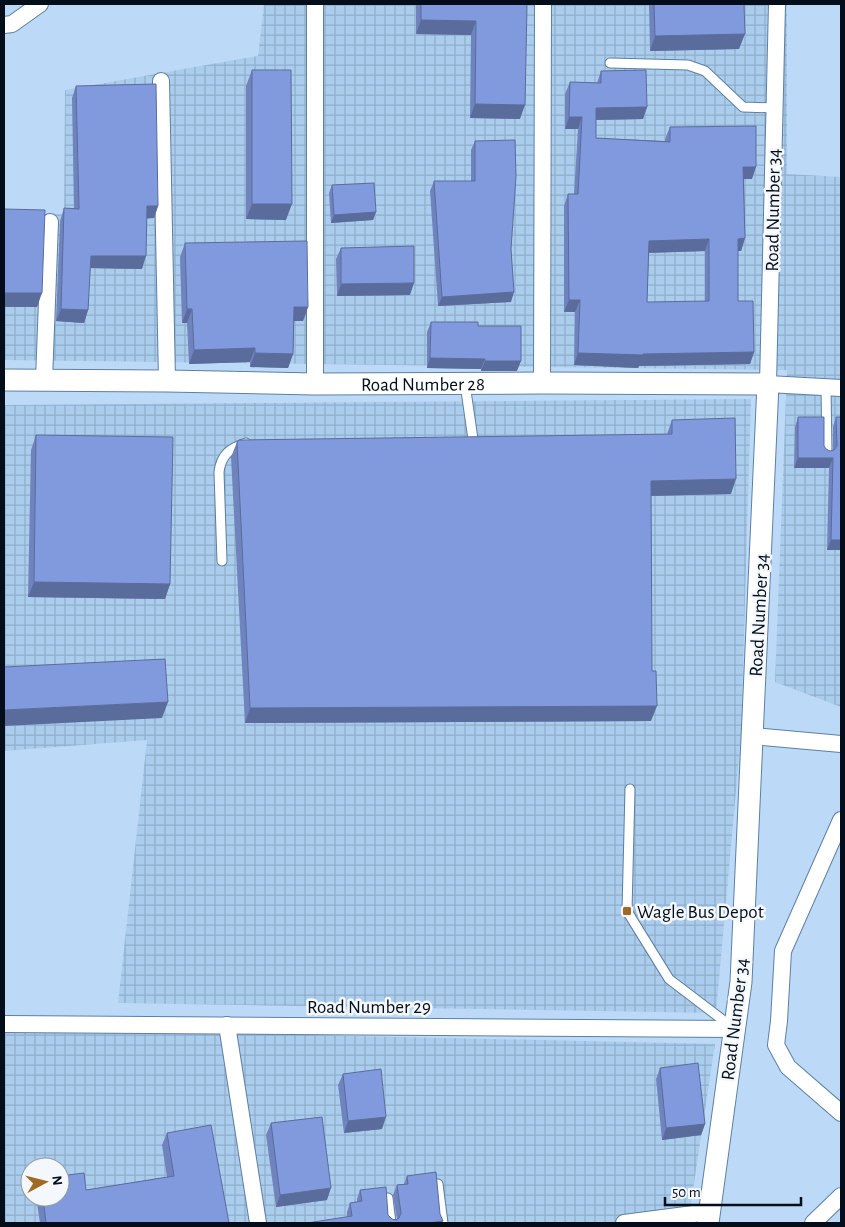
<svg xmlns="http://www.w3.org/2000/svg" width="845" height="1227" font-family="'Alegreya Sans',sans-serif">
  <defs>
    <pattern id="industrial-grid" width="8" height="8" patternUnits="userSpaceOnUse" patternTransform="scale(1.25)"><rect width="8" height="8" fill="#aacced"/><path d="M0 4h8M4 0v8" fill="none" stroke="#91aecb"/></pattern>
  </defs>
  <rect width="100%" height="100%" fill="#bcdaf8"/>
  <!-- industrial -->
  <g fill="url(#industrial-grid)" fill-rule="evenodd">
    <polygon points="264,4 787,4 787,174 841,177 841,707 775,682 787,370 4,360 4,216 64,214 65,90 258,56"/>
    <polygon points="751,399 741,735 716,1013 118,1003 147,740 4,751 4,405"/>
    <path d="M4 1028 715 1044 688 1223H4ZM30 1167H60V1197H30Z"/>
  </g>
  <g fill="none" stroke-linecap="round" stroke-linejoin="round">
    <defs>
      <g id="service">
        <polyline points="610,63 688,65 705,71 743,107 775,108"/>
        <polyline points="465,384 474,446"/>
        <polyline points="826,387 827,455"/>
        <path d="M222 561 219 472C221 455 230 448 246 443"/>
        <polyline points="630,789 627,911 669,979 732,1027"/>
        <polyline points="438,1184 443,1223"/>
        <polyline points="388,1198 391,1223"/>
      </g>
      <g id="minor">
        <polyline points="777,4 768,384 841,388"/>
        <polyline points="4,25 12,24 40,4"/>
        <polyline points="161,81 167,381"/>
        <polyline points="44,380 50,222"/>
        <polyline points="542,383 543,4"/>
        <polyline points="315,384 315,4"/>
        <polyline points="752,736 841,744"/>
        <polyline points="841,820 783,951 779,1021 776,1045 788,1067 841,1113"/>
        <polyline points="4,1024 734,1029"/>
        <polyline points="227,1025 258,1223"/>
        <polyline points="624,1223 709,1212"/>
        <polyline points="813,1223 841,1196"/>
      </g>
      <g id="tertiary">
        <path id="s1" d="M4 380 167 381 315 384 542 383 768 384 741 982 708 1223"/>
      </g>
    </defs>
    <!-- service casing -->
    <use href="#service" stroke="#5d7fa1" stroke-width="11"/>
    <!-- minor casing -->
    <use href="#minor" stroke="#5d7fa1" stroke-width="18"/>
    <!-- tertiary casing -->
    <use href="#tertiary" stroke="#5d7fa1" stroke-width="23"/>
    <!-- service -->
    <use href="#service" stroke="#fff" stroke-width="9"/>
    <!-- minor -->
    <use href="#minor" stroke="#fff" stroke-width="16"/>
    <!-- tertiary -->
    <use href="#tertiary" stroke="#fff" stroke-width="21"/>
  </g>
  <!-- wall -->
  <g fill="#6f84bf" fill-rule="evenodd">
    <polygon points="416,4 527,4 520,119 470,118 471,35 416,34"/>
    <polygon points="649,4 744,4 739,49 650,51"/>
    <polygon points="252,70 286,220 246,219 246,86"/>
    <path d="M601 71 647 107 643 119 596 120V138L665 141V139L670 127 752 179H744L745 238 741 251H738V301L754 352 750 364 639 366 638 368 574 365 575 312H564V206L568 194H574L578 129H565V94L570 82 597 83ZM705 251V302H647L649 253Z"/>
    <polygon points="76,86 158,206 154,218 147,218 142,269 90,268 88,310 84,323 56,321 60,221 64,208 74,209 72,98"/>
    <polygon points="475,141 511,249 511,302 438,306 430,191 434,181 471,181 471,150"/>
    <polygon points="332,185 376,212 373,220 331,223 329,193"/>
    <polygon points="185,243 308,307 303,321 294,321 293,354 288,368 250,367 250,362 189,364 187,323 182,323 180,257"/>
    <polygon points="341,248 410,295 337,296 336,259"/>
    <polygon points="431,322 478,326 517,371 481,371 481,369 427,368 427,332"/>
    <polygon points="798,417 824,446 826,449 830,451 833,451 833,427 836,417 841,550 827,550 829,468 794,468 795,427"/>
    <polygon points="672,420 731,494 651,496 651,721 245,723 231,457 237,442 667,434"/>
    <polygon points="36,435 170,584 165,599 28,597 31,450"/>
    <polygon points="660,1068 705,1124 701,1135 662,1140 656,1079"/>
    <polygon points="343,1074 382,1129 344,1133 338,1085"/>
    <polygon points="271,1123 327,1200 276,1207 266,1135"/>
    <polygon points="167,1133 229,1223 40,1223 36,1197 60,1197 86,1190 167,1177 162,1145"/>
    <polygon points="407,1176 440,1214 442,1223 347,1217 347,1212 350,1203 357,1202 357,1199 360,1190 388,1215 392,1219 397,1219 393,1195 397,1185 404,1184"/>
  </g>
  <!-- shaded-wall -->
  <g fill="#5a6c9b">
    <polygon points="421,20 476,21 471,35 416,34"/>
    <polygon points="745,34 739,49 650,51 655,36"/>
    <polygon points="475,104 525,105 520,119 470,118"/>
    <polygon points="647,107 643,119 592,120 596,108"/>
    <polygon points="569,117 582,117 578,129 565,129"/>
    <polygon points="743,167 756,167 752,179 739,179"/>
    <polygon points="252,204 292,204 286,220 246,219"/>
    <polygon points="147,206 158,206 154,218 142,219"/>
    <polygon points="376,212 373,220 331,223 334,215"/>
    <polygon points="745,238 741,251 734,251 738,239"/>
    <polygon points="709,239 705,251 644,253 649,241"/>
    <polygon points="91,256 146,256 142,269 86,268"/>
    <polygon points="414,283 410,295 337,296 341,284"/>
    <polygon points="514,292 511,302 438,306 442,297"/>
    <polygon points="4,293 42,293 37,307 4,307"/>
    <polygon points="569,300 580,300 575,312 564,312"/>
    <polygon points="294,307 308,307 303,321 289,321"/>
    <polygon points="61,309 88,310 84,323 56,321"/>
    <polygon points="187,309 192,309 187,323 182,323"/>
    <polygon points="255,348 250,362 189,364 194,350"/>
    <polygon points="754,352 750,364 639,366 638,368 574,365 578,353 643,354"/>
    <polygon points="255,353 293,354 288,368 250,367"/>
    <polygon points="430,358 485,359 481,369 427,368"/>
    <polygon points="485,361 521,361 517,371 481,371"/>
    <polygon points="798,458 833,458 829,468 794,468"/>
    <polygon points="736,479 731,494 645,496 651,481"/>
    <polygon points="831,540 841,540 841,550 827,550"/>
    <polygon points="34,582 170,584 165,599 28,597"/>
    <polygon points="168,702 162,718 4,726 4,710"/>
    <polygon points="657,706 651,721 245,723 250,708"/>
    <polygon points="386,1117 382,1129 344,1133 348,1121"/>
    <polygon points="705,1124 701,1135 662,1140 666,1128"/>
    <polygon points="331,1188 327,1200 276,1207 280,1195"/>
    <polygon points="443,1221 442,1223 428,1223"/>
  </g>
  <!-- building -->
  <g fill="#819ade" stroke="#5a6c9b" fill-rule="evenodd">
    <polygon points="421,4 527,4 525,105 475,104 476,21 421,20"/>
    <polygon points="654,4 744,4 745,34 655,36"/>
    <polygon points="252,70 291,70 292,204 252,204"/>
    <path d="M646 70 647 107 596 108V138L670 142V127L756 126V167H743L745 238 738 239V301H753L754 352 643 354V355L578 353 580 300H569L568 194H578L582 117H569L570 82 601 83V71ZM709 239V301L647 302 649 241Z"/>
    <polygon points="156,84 158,206 147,206 146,256 91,256 88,310 61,309 64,208 79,209 76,86"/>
    <polygon points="515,140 516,176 511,249 514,292 442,297 434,181 475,181 475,141"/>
    <polygon points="374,183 376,212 334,215 332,185"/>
    <polygon points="4,209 45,210 42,293 4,293"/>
    <polygon points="307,241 308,307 294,307 293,354 255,353 255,348 194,350 192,309 187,309 185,243"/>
    <polygon points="414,246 414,283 341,284 341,248"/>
    <polygon points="431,322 478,322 478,326 521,326 521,361 485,361 485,359 430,358"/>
    <polygon points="798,417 824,417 824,446 826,449 830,451 834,450 837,446 836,417 841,417 841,540 831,540 833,458 798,458"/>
    <polygon points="735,418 736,479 651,481 652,671 656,671 657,706 250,708 237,442 239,440 672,434 672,420"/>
    <polygon points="36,435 173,437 170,584 34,582"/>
    <polygon points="165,659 168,702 4,710 4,667"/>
    <polygon points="698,1063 705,1124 666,1128 660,1068"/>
    <polygon points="381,1069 386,1117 348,1121 343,1074"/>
    <polygon points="322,1117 331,1188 280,1195 271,1123"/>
    <polygon points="211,1125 229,1223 46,1223 43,1197 60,1197 60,1176 84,1173 86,1190 174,1176 167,1133"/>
    <polygon points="436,1172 440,1214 443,1221 428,1223 307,1223 352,1216 350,1203 362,1201 360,1190 386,1187 388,1215 392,1219 396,1220 399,1218 401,1213 397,1185 408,1184 407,1176"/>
  </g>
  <!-- markers -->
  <rect fill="#a06924" stroke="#f4f8fc" stroke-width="2" x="622" y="906" width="10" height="10" rx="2.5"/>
  <g text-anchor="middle" stroke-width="5" stroke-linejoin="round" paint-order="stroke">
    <!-- street labels -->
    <g font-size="19" fill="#030e1a" stroke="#f4f8fc">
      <text transform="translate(772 210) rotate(-89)" y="7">Road Number 34</text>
      <text dy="7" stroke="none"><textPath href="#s1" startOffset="419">Road Number 28</textPath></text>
      <text transform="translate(758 615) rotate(-87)" y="7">Road Number 34</text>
      <text x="369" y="1013">Road Number 29</text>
      <text transform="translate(734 1019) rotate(-83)" y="7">Road Number 34</text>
    </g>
    <!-- poi labels -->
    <g font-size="19" fill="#030e1a" stroke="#f4f8fc" text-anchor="start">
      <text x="637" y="918">Wagle Bus Depot</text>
    </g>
  </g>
  <!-- border -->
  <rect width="845" height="1227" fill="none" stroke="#030e1a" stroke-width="10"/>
  <!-- north arrow -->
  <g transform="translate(45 1182) rotate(83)"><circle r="24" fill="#f4f8fc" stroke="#949aa2"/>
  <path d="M0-4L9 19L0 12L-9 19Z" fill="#a06924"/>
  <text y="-8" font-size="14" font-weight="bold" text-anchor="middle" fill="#030e1a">N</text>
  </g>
  <!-- scale -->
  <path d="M665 1197v8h136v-8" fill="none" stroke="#030e1a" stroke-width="2.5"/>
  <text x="672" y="1197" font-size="15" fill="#030e1a" stroke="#f4f8fc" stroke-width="4" paint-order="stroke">50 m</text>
</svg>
